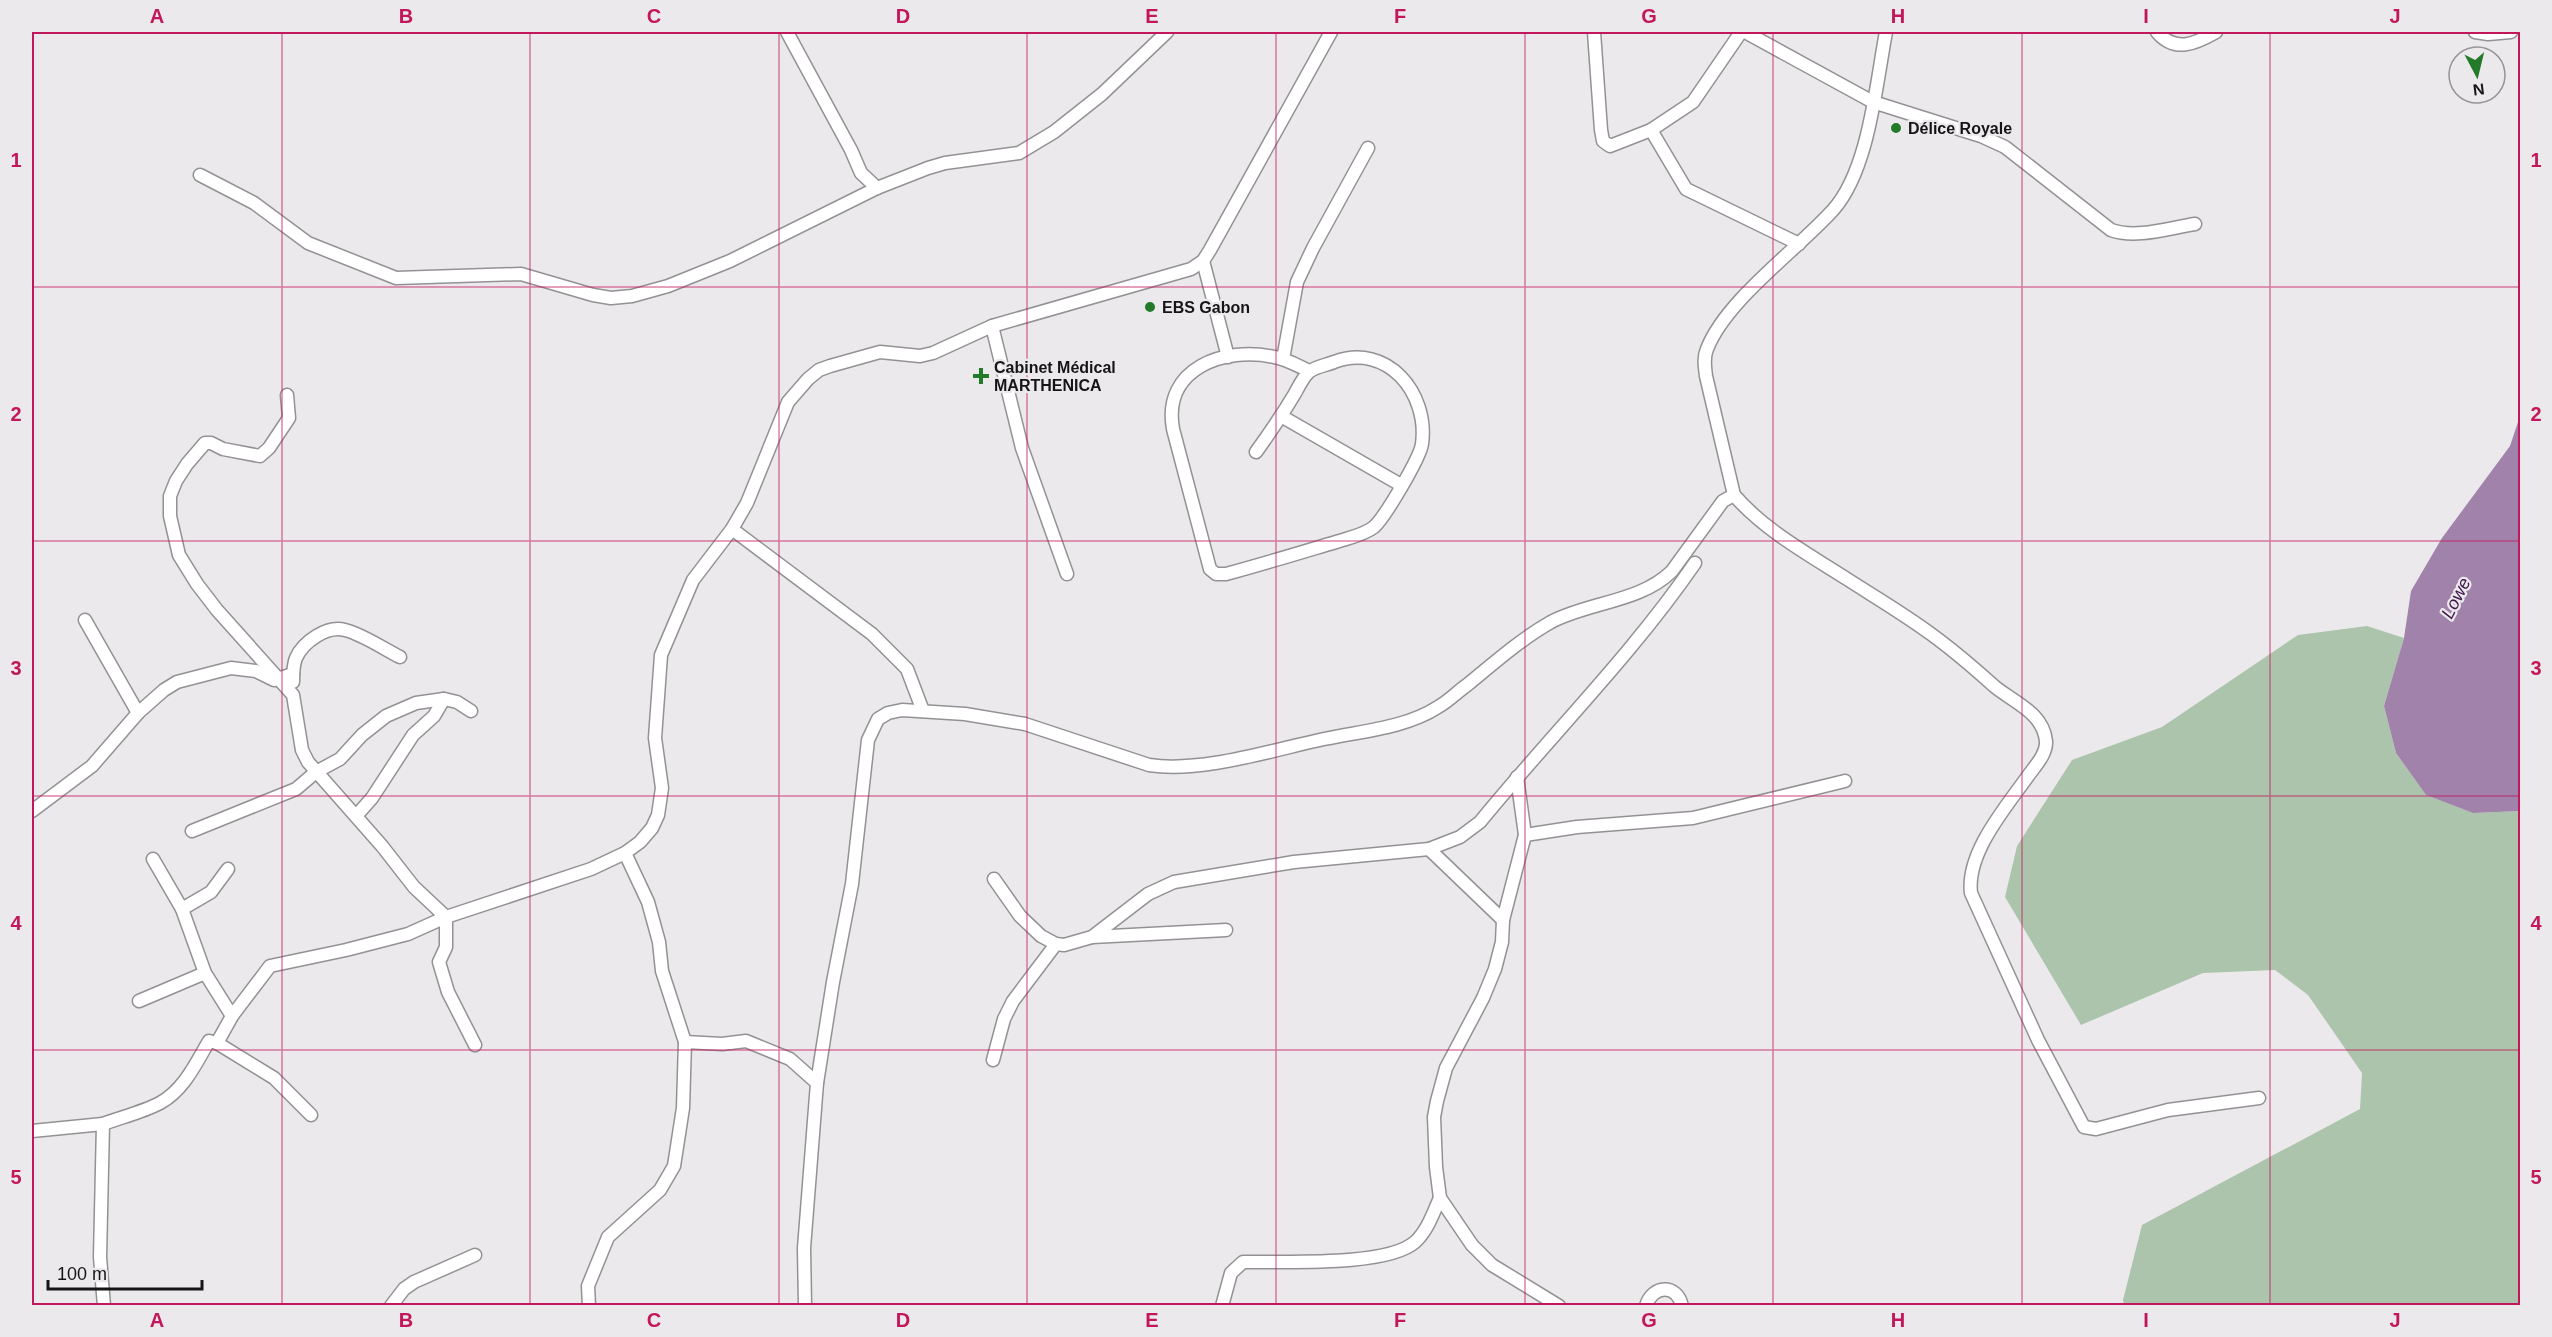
<svg xmlns="http://www.w3.org/2000/svg" width="2552" height="1337" font-family="Helvetica,sans-serif">
  <rect width="100%" height="100%" fill="#ece9ed"/>
  <!-- green -->
  <polygon fill="#acc4ab" points="2367,626 2404,638 2384,706 2396,753 2426,795 2473,813 2520,811 2520,1305 2124,1305 2123,1300 2142,1225 2360,1109 2362,1073 2308,995 2275,970 2203,973 2081,1025 2005,897 2017,846 2072,760 2162,727 2298,635"/>
  <!-- water -->
  <polygon fill="#a082ab" points="2520,416 2520,811 2473,813 2426,795 2396,753 2384,706 2404,638 2411,591 2442,538 2510,446"/>
  <g fill="none" stroke-linecap="round" stroke-linejoin="round">
    <defs>
      <g id="minor">
        <polyline points="787,32 851,150 861,173 877,188"/>
        <polyline points="1594,32 1601,130 1603,141 1610,146 1651,130 1693,102 1741,32"/>
        <path d="M1745 32 1873 102 1981 136 2005 147 2111 230C2136 239 2169 228 2195 224"/>
        <path d="M1886 32C1876 84 1869 170 1833 210 1797 250 1726 300 1707 349 1703 358 1705 367 1706 376L1734 495C1764 530 1808 554 1847 579 1875 597 1904 614 1931 634 1953 650 1974 668 1994 686 2013 702 2043 712 2046 741 2047 754 2035 766 2028 776 2006 807 1966 853 1971 893L2038 1040 2084 1127 2096 1129 2168 1110 2259 1098"/>
        <path d="M2157 32C2175 53 2195 44 2216 32"/>
        <polyline points="2475,32 2488,34 2511,32"/>
        <polyline points="1651,130 1686,189 1799,244"/>
        <polyline points="200,175 254,203 308,243 396,278 521,274 593,295 611,298 632,296 668,286 730,261 877,188 928,168 945,163 1019,153 1054,132 1102,94 1167,32"/>
        <polyline points="1203,261 1228,357"/>
        <polyline points="992,326 1022,448 1067,574"/>
        <polyline points="1283,359 1297,282 1313,248 1368,148"/>
        <polyline points="287,395 289,418 269,448 260,456 223,449 211,443 205,443 187,464 176,481 170,496 170,516 179,555 197,584 217,610 293,695 302,750 308,762 382,846 414,887 446,917 446,947 439,962 448,992 475,1045"/>
        <polyline points="1281,416 1401,485"/>
        <path d="M1256 452C1269 434 1282 415 1294 395 1298 388 1303 377 1309 372 1314 367 1327 365 1334 362 1387 342 1429 393 1422 444 1420 458 1385 517 1374 527 1364 535 1348 538 1336 542 1299 553 1263 564 1226 574H1216L1210 569 1173 429C1162 368 1225 346 1274 357 1287 359 1298 366 1309 371"/>
        <polyline points="732,529 872,634 907,669 923,711"/>
        <polyline points="85,620 138,713"/>
        <path d="M293 682C293 674 293 665 296 658 303 642 327 625 345 630 362 634 384 649 400 657"/>
        <polyline points="1517,777 1525,835 1503,920 1502,942 1495,969 1483,998 1446,1068 1437,1101 1434,1117 1436,1167 1440,1198 1472,1245 1492,1265 1559,1306"/>
        <polyline points="32,811 92,766 138,713 164,690 177,682 231,668 256,671 274,680 293,674"/>
        <polyline points="356,816 372,798 413,735 434,716 444,699"/>
        <polyline points="192,831 296,789 316,772 340,759 362,735 386,716 416,703 444,699 457,702 471,711"/>
        <polyline points="1525,835 1577,827 1693,818 1845,781"/>
        <polyline points="1429,849 1503,920"/>
        <polyline points="153,859 182,909 205,973 232,1016"/>
        <path d="M994 879 1020 916 1041 936 1056 944 1064 945 1092 937 1148 894 1174 882 1294 862 1429 849 1460 837 1480 822C1551 735 1631 656 1695 563"/>
        <polyline points="182,909 211,892 228,869"/>
        <polyline points="1092,937 1226,930"/>
        <polyline points="139,1001 205,973"/>
        <polyline points="685,1042 722,1044 746,1041 790,1059 817,1083"/>
        <polyline points="217,1043 274,1078 311,1115"/>
        <polyline points="993,1060 1004,1019 1013,1001 1056,944"/>
        <polyline points="32,1131 103,1124"/>
        <path d="M104 1306 100 1257 103 1124C122 1117 143 1112 160 1103 184 1090 196 1063 209 1041L217 1043 232 1016 270 966 346 950 408 934 446 917 591 869 625 853 640 842 652 828 658 815 662 788 655 738 661 655 693 580 732 529 747 503 788 402 808 379 819 370 830 366 880 352 920 356 933 353 992 326 1191 269 1203 261 1210 250 1331 32"/>
        <polyline points="391,1306 404,1289 414,1282 475,1255"/>
        <polyline points="589,1306 588,1286 608,1237 660,1190 674,1166 683,1108 685,1042 662,971 659,942 648,902 625,853"/>
        <path d="M805 1306 804 1248 817 1083 833 982 852 884 868 740 878 719 888 713 902 710 965 714 1025 724 1149 765C1202 773 1272 750 1324 739 1361 731 1406 728 1438 707 1449 701 1457 692 1467 685 1494 663 1521 639 1551 622 1589 602 1641 602 1672 571L1723 501 1734 495"/>
        <path d="M1222 1306 1231 1273 1243 1262C1282 1261 1387 1267 1415 1242 1428 1230 1433 1213 1440 1198"/>
        <path d="M1646 1306C1652 1285 1677 1283 1682 1306"/>
      </g>
    </defs>
    <!-- minor casing -->
    <use href="#minor" stroke="#949195" stroke-width="15"/>
    <!-- minor -->
    <use href="#minor" stroke="#fff" stroke-width="12"/>
  </g>
  <!-- grid -->
  <path fill="none" stroke="#c2185b" stroke-width="1.5" stroke-opacity="0.55" d="M282 32V1306M530 32V1306M779 32V1306M1027 32V1306M1276 32V1306M1525 32V1306M1773 32V1306M2022 32V1306M2270 32V1306M32 287H2520M32 541H2520M32 796H2520M32 1050H2520"/>
  <!-- markers -->
  <g fill="#237a28" stroke="#ece9ed" stroke-width="2">
    <circle cx="1896" cy="128" r="6"/>
    <circle cx="1150" cy="307" r="6"/>
    <path d="M978 367h6v6h6v6h-6v6h-6v-6h-6v-6h6z"/>
  </g>
  <g text-anchor="middle" stroke-width="4.5" stroke-linejoin="round" paint-order="stroke">
    <!-- poi labels -->
    <g font-size="16" font-weight="bold" fill="#161416" stroke="#ece9ed" text-anchor="start">
      <text x="1908" y="134">Délice Royale</text>
      <text x="1162" y="313">EBS Gabon</text>
      <text x="994" y="373">Cabinet Médical<tspan x="994" dy="18">MARTHENICA</tspan></text>
    </g>
    <!-- water labels -->
    <g font-size="18" font-style="italic" fill="#3f174c" stroke="#ece9ed">
      <text transform="translate(2456 598) rotate(-63)" y="6">Lowe</text>
    </g>
  </g>
  <!-- border -->
  <rect width="2552" height="1337" fill="none" stroke="#ece9ed" stroke-width="66"/>
  <!-- north arrow -->
  <g transform="translate(2477 75) rotate(173)"><circle r="28" fill="#ece9ed" stroke="#969497" stroke-width="1.5"/>
  <path d="M0-4.5L10 22L0 15L-10 22Z" fill="#237a28"/>
  <text y="-9" font-size="16" font-weight="bold" text-anchor="middle" fill="#161416">N</text>
  </g>
  <!-- scale -->
  <path d="M48 1280v9h154v-9" fill="none" stroke="#161416" stroke-width="3"/>
  <text x="57" y="1280" font-size="18" fill="#161416" stroke="#ece9ed" stroke-width="4.5" paint-order="stroke">100 m</text>
  <rect x="33" y="33" width="2486" height="1271" fill="none" stroke="#c2185b" stroke-width="2"/>
  <g font-size="20" text-anchor="middle" font-weight="bold" fill="#c2185b">
    <text x="157" y="23">A</text>
    <text x="406" y="23">B</text>
    <text x="654" y="23">C</text>
    <text x="903" y="23">D</text>
    <text x="1152" y="23">E</text>
    <text x="1400" y="23">F</text>
    <text x="1649" y="23">G</text>
    <text x="1898" y="23">H</text>
    <text x="2146" y="23">I</text>
    <text x="2395" y="23">J</text>
    <text x="16" y="167">1</text>
    <text x="2536" y="167">1</text>
    <text x="16" y="421">2</text>
    <text x="2536" y="421">2</text>
    <text x="16" y="675">3</text>
    <text x="2536" y="675">3</text>
    <text x="16" y="930">4</text>
    <text x="2536" y="930">4</text>
    <text x="16" y="1184">5</text>
    <text x="2536" y="1184">5</text>
    <text x="157" y="1327">A</text>
    <text x="406" y="1327">B</text>
    <text x="654" y="1327">C</text>
    <text x="903" y="1327">D</text>
    <text x="1152" y="1327">E</text>
    <text x="1400" y="1327">F</text>
    <text x="1649" y="1327">G</text>
    <text x="1898" y="1327">H</text>
    <text x="2146" y="1327">I</text>
    <text x="2395" y="1327">J</text>
  </g>
</svg>
